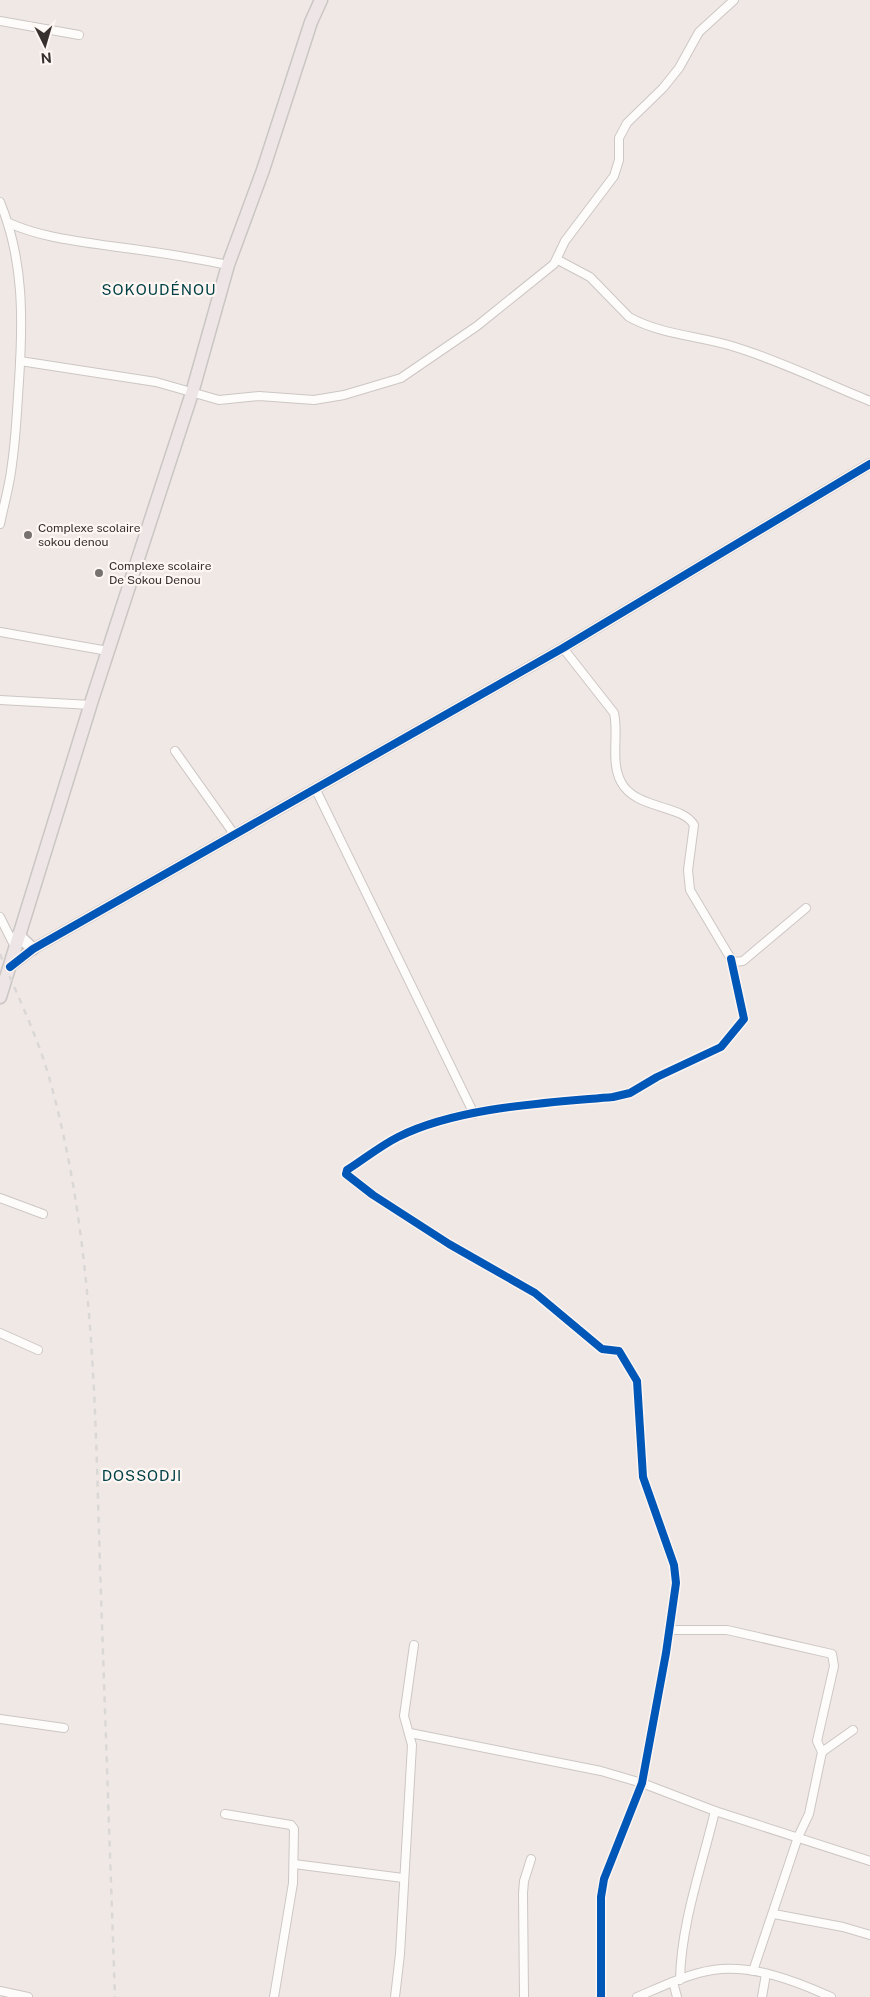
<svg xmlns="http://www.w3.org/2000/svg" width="870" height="1997" font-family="'Public Sans',sans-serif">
  <rect width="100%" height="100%" fill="#f0e8e5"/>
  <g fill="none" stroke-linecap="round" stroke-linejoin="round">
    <defs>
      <g id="minor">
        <polyline points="0,21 79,35"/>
        <path d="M0 202C24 260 23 320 19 381 17 409 16 437 12 464 10 484 4 504 0 524"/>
        <path d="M9 223C40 237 76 241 110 246 150 251 189 257 228 265"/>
        <path d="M558 260 590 277 629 317C661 335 701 336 735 347 781 361 825 383 870 401"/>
        <polyline points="20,361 156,382 219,400 259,396 314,400 344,395 401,378 477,326 554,264 565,241 614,176 619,160 619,138 627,123 663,88 679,68 699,32 734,0"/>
        <polyline points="0,632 108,651"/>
        <path d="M563 648 614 713C619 735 610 761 621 782 636 810 682 804 694 825L688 870 690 890 731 959 735 962 743 961 806 908"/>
        <polyline points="0,700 91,705"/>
        <polyline points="175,751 234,834"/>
        <polyline points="315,788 474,1114"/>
        <polyline points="0,917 15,947"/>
        <polyline points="0,1198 43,1214"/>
        <polyline points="0,1333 38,1350"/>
        <polyline points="669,1630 727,1630 832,1654 834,1666 817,1741 822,1752 809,1814 798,1837 753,1971"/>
        <polyline points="0,1719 64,1728"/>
        <polyline points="410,1733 601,1771 642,1783 715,1811 870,1861"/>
        <polyline points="822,1752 853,1730"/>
        <polyline points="225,1814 291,1825 294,1829 293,1883 274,1997"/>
        <polyline points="294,1864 403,1878"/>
        <polyline points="774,1914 843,1927 870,1935"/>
        <path d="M680 1980C681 1923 702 1866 715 1811"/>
        <polyline points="673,1982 677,1997"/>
        <polyline points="0,1991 28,1997"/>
        <polyline points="395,1997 400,1954 412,1745 404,1716 414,1645"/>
        <polyline points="524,1997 523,1893 524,1881 531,1859"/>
        <path d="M601 1997V1897L604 1879 642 1783 666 1653 676 1583 674 1565 643 1477 637 1381 619 1351 602 1349 535 1293 449 1244 373 1195 346 1174 347 1170C363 1160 380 1146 398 1137 458 1107 546 1103 613 1097L630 1093 657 1077 721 1047 744 1019 731 959"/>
        <path d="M637 1997C661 1987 687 1974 713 1970 752 1964 796 1981 831 1997"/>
        <polyline points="762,1997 766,1974"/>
      </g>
      <polyline id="tertiary" points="10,967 33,949 563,648 870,464"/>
      <polyline id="secondary" points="18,935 33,949"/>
      <polyline id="primary" points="0,997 92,700 192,393 228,265 263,170 311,22 321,0"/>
    </defs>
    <!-- minor casing -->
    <use href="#minor" stroke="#ccc6c4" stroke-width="10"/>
    <!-- tertiary casing -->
    <use href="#tertiary" stroke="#ccc6c4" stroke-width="12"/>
    <!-- secondary casing -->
    <use href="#secondary" stroke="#ccc6c4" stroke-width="14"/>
    <!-- primary casing -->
    <use href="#primary" stroke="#c9c6c4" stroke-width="15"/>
    <!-- minor -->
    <use href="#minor" stroke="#fdfcfb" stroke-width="8"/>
    <!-- tertiary -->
    <use href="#tertiary" stroke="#fdfcfb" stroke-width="10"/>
    <!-- secondary -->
    <use href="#secondary" stroke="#fdfcfb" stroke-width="11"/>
    <!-- primary -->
    <use href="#primary" stroke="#eee5e6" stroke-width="12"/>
    <!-- rail -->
    <path stroke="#dad8d7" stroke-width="2.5" stroke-dasharray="6 6" stroke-linecap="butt" d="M0 954C17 995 37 1035 49 1077 94 1237 95 1403 100 1567 105 1710 110 1854 115 1997"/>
    <defs>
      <g id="cycleway">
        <polyline points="10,967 33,949 563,648 870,464"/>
        <path d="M601 1997V1897L604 1879 642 1783 666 1653 676 1583 674 1565 643 1477 637 1381 619 1351 602 1349 535 1293 449 1244 373 1195 346 1174 347 1170C363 1160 380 1146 398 1137 458 1107 546 1103 613 1097L630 1093 657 1077 721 1047 744 1019 731 959"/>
      </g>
    </defs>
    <!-- cycleway casing -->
    <use href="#cycleway" stroke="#fef6f2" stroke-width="11"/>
    <!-- cycleway -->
    <use href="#cycleway" stroke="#0057b8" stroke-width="8"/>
  </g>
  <!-- markers -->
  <g fill="#77716f" stroke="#fef6f2" stroke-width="2">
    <circle cx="28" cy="535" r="5"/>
    <circle cx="99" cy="573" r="5"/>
  </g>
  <g text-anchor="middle" stroke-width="4.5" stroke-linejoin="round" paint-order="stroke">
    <!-- poi labels -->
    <g font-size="12" fill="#36312f" stroke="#fef6f2" text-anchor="start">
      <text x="38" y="532">Complexe scolaire<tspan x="38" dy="14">sokou denou</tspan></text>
      <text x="109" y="570">Complexe scolaire<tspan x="109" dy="14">De Sokou Denou</tspan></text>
    </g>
    <!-- quarter labels -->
    <g font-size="15" letter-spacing="1" fill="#004247" stroke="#fef6f2">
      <text x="159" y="295">SOKOUDÉNOU</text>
      <text x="142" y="1481">DOSSODJI</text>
    </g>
  </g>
  <!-- north arrow -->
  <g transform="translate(45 45) rotate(175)" stroke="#fef6f2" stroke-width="4" paint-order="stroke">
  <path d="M0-4L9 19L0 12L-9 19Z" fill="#36312f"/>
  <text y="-8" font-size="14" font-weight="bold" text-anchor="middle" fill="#36312f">N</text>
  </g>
</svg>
